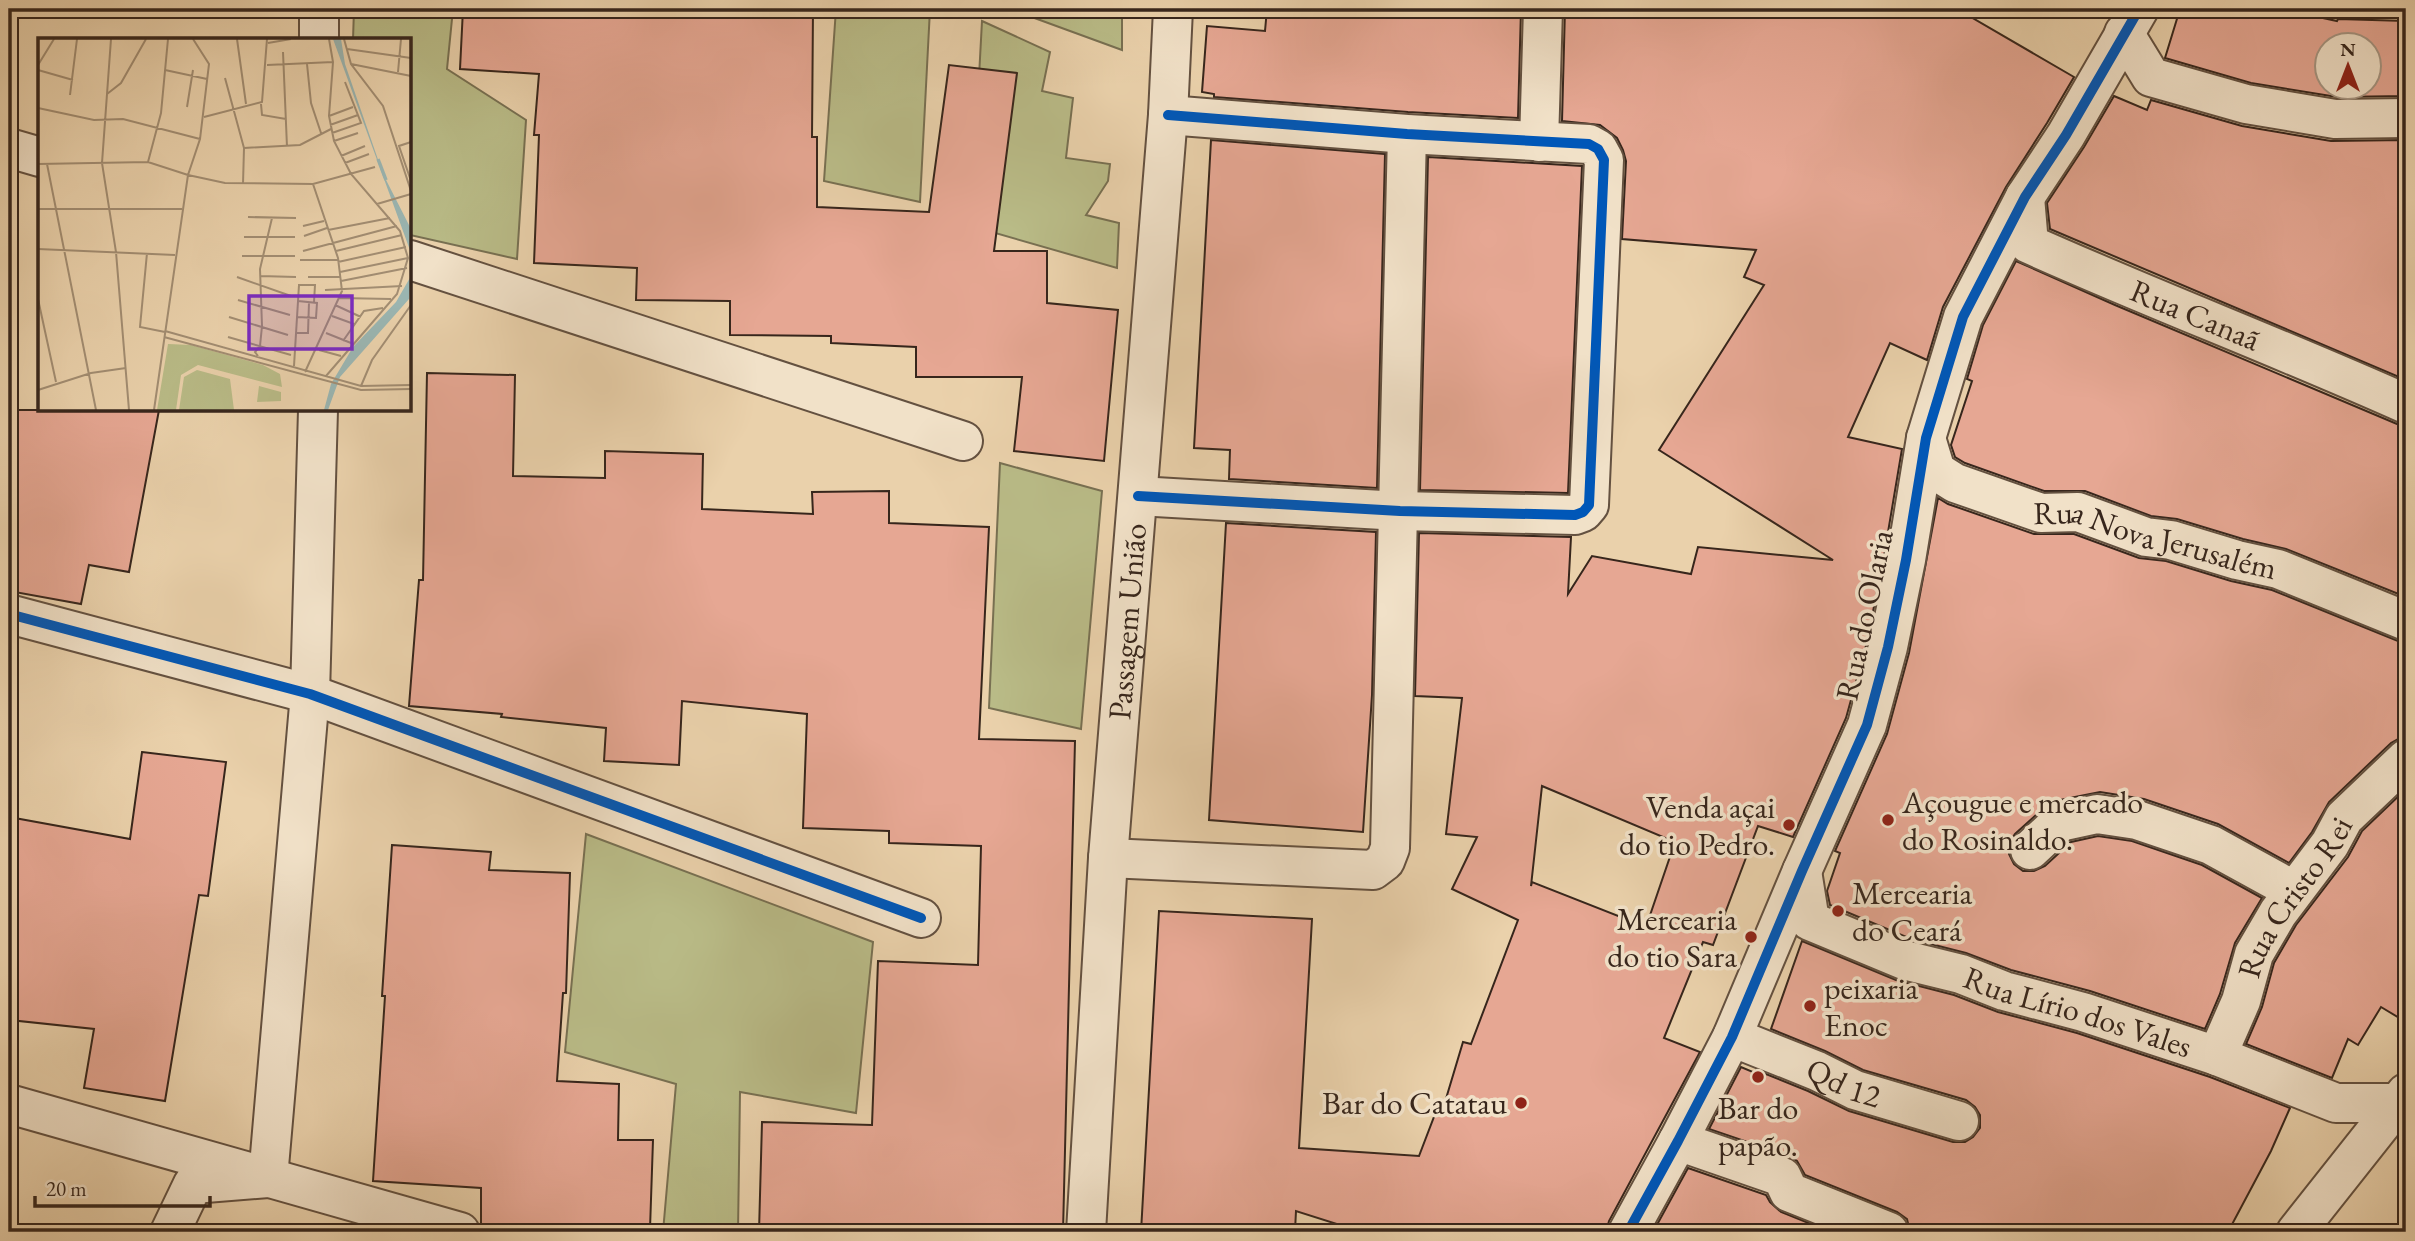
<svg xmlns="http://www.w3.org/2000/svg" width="2415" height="1241" font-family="'EB Garamond',serif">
  <rect width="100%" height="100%" fill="#ead1ab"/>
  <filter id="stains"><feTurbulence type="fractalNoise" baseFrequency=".00286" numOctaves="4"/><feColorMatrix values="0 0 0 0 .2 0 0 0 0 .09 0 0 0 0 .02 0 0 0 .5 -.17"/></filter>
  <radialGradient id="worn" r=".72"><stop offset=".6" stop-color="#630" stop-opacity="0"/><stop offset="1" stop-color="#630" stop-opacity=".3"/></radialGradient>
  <!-- green -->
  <g fill="#b9bb87" stroke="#787052" stroke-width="2">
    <polygon points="354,9 453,9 447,69 526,120 517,259 410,235 410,40 353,40"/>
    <polygon points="836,9 930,9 920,202 824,181"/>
    <polygon points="1018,9 1122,9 1122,50 1018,12"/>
    <polygon points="982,21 1050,52 1042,91 1073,98 1066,158 1110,164 1108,181 1086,215 1119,223 1117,268 971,226"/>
    <polygon points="1000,463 1102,491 1081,729 989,708"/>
    <polygon points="586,834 873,942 856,1113 740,1092 738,1232 663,1232 676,1084 565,1052"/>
  </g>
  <!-- building -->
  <g fill="#e6a793" stroke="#37261c" stroke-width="2" fill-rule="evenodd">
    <polygon points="463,9 813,9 812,137 817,137 817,207 929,212 949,65 1017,73 994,251 1047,251 1047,303 1118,310 1104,461 1014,451 1022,377 916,377 916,347 831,343 831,336 730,335 730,301 636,300 637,268 534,263 539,135 534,135 539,74 460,69"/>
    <polygon points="1267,9 1521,9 1518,118 1408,112 1214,97 1214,94 1202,92 1207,26 1265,31"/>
    <path d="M1565 9H1957L2074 77 2047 123 2006 187 1943 307 1927 360 1890 343 1848 437 1902 449 1884 556 1867 642 1846 718 1793 837 1758 826 1713 945 1703 942 1664 1038 1700 1052 1609 1221 1606 1232H1362L1296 1211 1295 1231 1198 1225 1197 1232H1141L1159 911 1312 919 1299 1148 1419 1156 1437 1109 1442 1112 1463 1042 1471 1044 1518 920 1452 889 1477 837 1446 834 1462 698 1415 696 1419 533 1571 537 1568 594 1592 556 1691 574 1698 547 1833 560 1659 450 1764 285 1744 277 1756 250 1622 239 1626 161 1623 150 1617 138 1600 125 1562 121ZM1542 786 1675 842 1646 927 1532 882 1531 886Z"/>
    <path d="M2180 9H2282L2337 21 2338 19 2406 21V96L2337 97 2251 83 2165 58ZM2328 46H2370V88H2328Z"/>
    <polygon points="2114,96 2147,110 2151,100 2242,126 2331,141 2406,140 2406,380 2050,229 2047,203 2084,147"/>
    <polygon points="1211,140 1385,154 1377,488 1229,479 1230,450 1194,448"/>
    <polygon points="1428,157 1582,166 1568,493 1420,490"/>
    <polygon points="2016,261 2115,305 2397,424 2406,426 2406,597 2286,549 2243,539 2177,519 2151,516 2085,491 2044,491 1965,463 1955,457 1951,445 1972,381 1967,379 1983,325"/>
    <polygon points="427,373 515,375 513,476 605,478 605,451 703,454 702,509 813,514 812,492 889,491 889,523 989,527 979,739 1075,741 1063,1232 759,1232 762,1122 872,1125 878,961 978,965 981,846 889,843 889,831 803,828 807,714 682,701 679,765 604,761 606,728 501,717 502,714 409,706 419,580 423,580"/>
    <polygon points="9,410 159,410 129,572 89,565 81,604 9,591"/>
    <polygon points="1938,498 1948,504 2034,534 2074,534 2139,558 2166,561 2231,581 2272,590 2398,641 2406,642 2406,738 2400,738 2391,743 2329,802 2312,832 2289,863 2218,824 2144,799 2100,792 2055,801 2046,806 2015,834 2009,843 2009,854 2014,864 2023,871 2034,871 2045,866 2071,842 2098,836 2132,841 2202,865 2262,898 2235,943 2220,994 2205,1029 2090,991 2011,970 1966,953 1911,939 1830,905 1827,891 1840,853 1835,851 1887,734 1909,653"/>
    <polygon points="1226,523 1376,532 1372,695 1363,832 1209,820"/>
    <polygon points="142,752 226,762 208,896 199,895 165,1101 84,1088 94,1029 10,1020 16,969 9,968 9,817 130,839"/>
    <polygon points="2406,789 2406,1022 2381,1007 2358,1045 2348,1039 2332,1078 2246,1044 2262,1007 2274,963 2296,925 2348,857 2362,831"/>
    <polygon points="392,845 491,852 489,870 570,873 566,993 563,993 557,1081 619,1084 618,1140 653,1140 650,1229 481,1225 481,1188 373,1181 385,996 382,996"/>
    <polygon points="1802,941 1896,980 1954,995 1998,1012 2077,1033 2210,1077 2290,1108 2271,1151 2228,1232 1910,1232 1907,1219 1897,1212 1805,1175 1797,1161 1789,1156 1709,1129 1741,1067 1755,1073 1756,1070 1808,1091 1849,1111 1953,1142 1965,1142 1973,1137 1980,1128 1980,1115 1975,1107 1966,1100 1863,1070 1825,1051 1771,1029"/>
    <polygon points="1688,1168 1766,1195 1770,1202 1781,1212 1831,1232 1653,1232"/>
  </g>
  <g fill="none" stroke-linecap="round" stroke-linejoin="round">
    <defs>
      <g id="minor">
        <polyline points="319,9 319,40"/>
        <polyline points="2124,33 2151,77 2246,104 2335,119 2406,118"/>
        <polyline points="1539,142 1543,9"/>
        <polyline points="9,148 40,157"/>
        <path id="s1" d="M2025 197 2029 244C2154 300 2281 348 2406 404"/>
        <polyline points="410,260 963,441"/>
        <path id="s2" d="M1926 438 1936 471 1955 483 2041 513 2078 512 2146 537 2171 540 2237 560 2278 569 2406 621"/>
        <polyline points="1138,496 1400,511 1575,515 1583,512 1589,505 1604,160 1598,149 1589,144 1407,134 1168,115"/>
        <polyline points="9,614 310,694 921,918"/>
        <polyline points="2030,850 2060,822 2097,814 2137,820 2211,845 2293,890"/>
        <polyline points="1108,858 1373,870 1385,861 1390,848 1407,134"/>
        <path id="s3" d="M1802 871 1810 921 1904 960 1961 974 2004 991 2083 1012 2217 1056 2336 1103H2398"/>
        <path id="s4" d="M1732 1037 1817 1071 1855 1090 1959 1121"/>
        <path id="s5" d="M2217 1056 2241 1001 2254 954 2278 913 2330 844 2344 818 2406 759"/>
        <polyline points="9,1104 460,1232"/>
        <polyline points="1678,1141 1782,1177 1789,1192 1889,1232"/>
        <polyline points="170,1232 193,1184 268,1178 310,694 318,410"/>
        <path id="s6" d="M1086 1232 1108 858 1168 115 1173 9"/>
        <polyline points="1628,1232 1678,1141 1732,1037 1802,871 1867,725 1888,647 1906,560 1926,438 1963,317 2025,197 2066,135 2139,9"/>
        <polyline points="2296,1232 2406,1093"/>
      </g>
    </defs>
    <!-- minor casing -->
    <use href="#minor" stroke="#645140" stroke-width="42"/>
    <!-- minor -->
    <use href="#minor" stroke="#f1e1c8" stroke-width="38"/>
    <defs>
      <g id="cycleway">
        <polyline points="1138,496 1400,511 1575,515 1583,512 1589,505 1604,160 1598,149 1589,144 1407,134 1168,115"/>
        <polyline points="9,614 310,694 921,918"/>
        <polyline points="1628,1232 1678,1141 1732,1037 1802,871 1867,725 1888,647 1906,560 1926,438 1963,317 2025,197 2066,135 2139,9"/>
      </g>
    </defs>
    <!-- cycleway casing -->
    <use href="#cycleway" stroke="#f1e1c8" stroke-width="15"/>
    <!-- cycleway -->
    <use href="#cycleway" stroke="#0057b8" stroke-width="10"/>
  </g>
  <!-- markers -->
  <g fill="#8f2418" stroke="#f1e1c8" stroke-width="2.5">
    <circle cx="1888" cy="820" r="7"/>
    <circle cx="1789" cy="825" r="7"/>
    <circle cx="1838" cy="911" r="7"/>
    <circle cx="1751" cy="937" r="7"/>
    <circle cx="1810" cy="1006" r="7"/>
    <circle cx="1758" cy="1077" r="7"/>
    <circle cx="1521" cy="1103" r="7"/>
  </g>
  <g text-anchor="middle" stroke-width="7" stroke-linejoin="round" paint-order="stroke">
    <!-- street labels -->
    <g font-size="32" fill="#37261c" stroke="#f1e1c8">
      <text dy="11" stroke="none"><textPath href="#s1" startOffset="228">Rua Canaã</textPath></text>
      <text dy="11" stroke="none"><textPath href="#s2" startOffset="266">Rua Nova Jerusalém</textPath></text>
      <text transform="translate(1864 615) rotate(-78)" y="11">Rua do Olaria</text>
      <text dy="11" stroke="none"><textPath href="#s6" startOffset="612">Passagem União</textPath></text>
      <text dy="11" stroke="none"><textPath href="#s5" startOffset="178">Rua Cristo Rei</textPath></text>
      <text dy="11" stroke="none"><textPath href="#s3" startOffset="334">Rua Lírio dos Vales</textPath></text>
      <text dy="11" stroke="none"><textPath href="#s4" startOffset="121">Qd 12</textPath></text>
    </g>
    <!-- poi labels -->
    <g font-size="32" fill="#37261c" stroke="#f1e1c8" text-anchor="start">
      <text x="1902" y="813">Açougue e mercado<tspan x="1902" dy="37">do Rosinaldo.</tspan></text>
      <text x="1775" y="818" text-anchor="end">Venda açai<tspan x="1775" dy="37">do tio Pedro.</tspan></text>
      <text x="1852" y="904">Mercearia<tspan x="1852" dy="37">do Ceará</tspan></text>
      <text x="1737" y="930" text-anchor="end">Mercearia<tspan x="1737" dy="37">do tio Sara</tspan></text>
      <text x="1824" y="999">peixaria<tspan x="1824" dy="37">Enoc</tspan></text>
      <text x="1507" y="1114" text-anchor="end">Bar do Catatau</text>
      <text x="1758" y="1119" text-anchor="middle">Bar do<tspan x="1758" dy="37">papão.</tspan></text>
    </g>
  </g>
  <!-- overview -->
  <g transform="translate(38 38)">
    <rect width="373" height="373" fill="#ead1ab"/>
    <path d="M130 306 153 307 225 327 242 336 244 349 160 327 143 337 138 372H119ZM159 332 192 341 196 372H141L146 339ZM221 348 243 354V363L219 364Z" fill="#b9bb87"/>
    <path d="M295 1H303L307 26 345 136 373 191V215ZM373 238 371 261 302 339 290 372H286L293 346 315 309 358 264Z" fill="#9ab5b1"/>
    <path fill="none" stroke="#9ab5b1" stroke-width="3.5" d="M340 121 348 142"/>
    <path fill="none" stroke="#a28d72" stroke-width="2" d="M73 1 64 125 78 214 91 372M155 1 171 26 162 101 150 137 187 145 275 146 337 129M199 1 208 66M306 1 313 26 345 68 373 153M230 5 253 1M309 11 373 20M245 14 249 109M269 26 273 65 283 95M313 26 373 38M0 27 16 1M229 27 295 24M0 32 35 42M127 32 169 41M360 34 363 1M187 40 206 110 205 146M69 56 83 45 108 1M32 57 39 1M223 66 224 77 248 81M149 69 155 32M0 70 56 82 85 81 162 101M291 78 315 69M166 79 224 64 229 1M292 87 320 77M294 95 323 85 307 44M296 103 320 95M373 104 361 108 373 143M206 110 262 107 293 91M303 118 327 108M110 124 123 75 130 1M307 125 331 116M0 126 110 124 150 137 116 372M9 126 58 372M339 166 373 156M0 171H144M210 179 258 180M265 188 286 183M290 192 352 180M266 198 289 190M206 199H257M0 211 137 217M265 213 359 188M298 213 364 197M109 215 102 289 127 294M204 218H257M262 222H300M300 224 368 209M302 234 370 220M222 238 258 239M199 239 253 258M270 239H302M303 243 369 230M287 252 364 248M301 260 353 261M0 261 18 344M200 262 252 277M297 267 323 279M294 278 316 286M191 279 250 297M259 279 278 280 279 265 260 263M127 293 323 348 373 347M258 295H270L271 264M288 295 313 305M126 299 323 352 373 351M190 299 253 317M305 303 326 273 345 270M281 312 303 318M220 318 217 314 222 308 224 288 222 231 234 180M256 328 261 247H277L276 264M267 334 304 253 300 220 275 146M288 338 359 256 370 220 362 193 313 136 296 103 291 78 295 24 291 1M323 348 334 322 373 267M0 352 53 335 88 330"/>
    <path fill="#7b2cbf" fill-opacity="0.15" stroke="#7b2cbf" stroke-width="3.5" d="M211 258H314V311H211Z"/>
    <rect width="373" height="373" fill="none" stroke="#37261c" stroke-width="3.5"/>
  </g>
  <!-- margin -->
  <rect width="2415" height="1241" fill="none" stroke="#ead1ab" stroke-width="35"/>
  <rect x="10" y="10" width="2394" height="1220" fill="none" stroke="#37261c" stroke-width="3.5"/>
  <rect x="18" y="18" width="2380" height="1206" fill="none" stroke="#37261c" stroke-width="2"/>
  <!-- north arrow -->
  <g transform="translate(2348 66)"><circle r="33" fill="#f1e1c8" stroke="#a79683" stroke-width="2"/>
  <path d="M0-5L12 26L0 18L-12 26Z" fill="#8f2418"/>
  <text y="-10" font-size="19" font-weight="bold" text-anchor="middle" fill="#37261c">N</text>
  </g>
  <!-- scale -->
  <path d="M35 1196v10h175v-10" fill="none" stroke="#37261c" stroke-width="3.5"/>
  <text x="46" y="1196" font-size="21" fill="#37261c" stroke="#f1e1c8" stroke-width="5" paint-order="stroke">20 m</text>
  <rect width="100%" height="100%" filter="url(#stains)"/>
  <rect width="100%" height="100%" fill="url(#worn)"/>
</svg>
